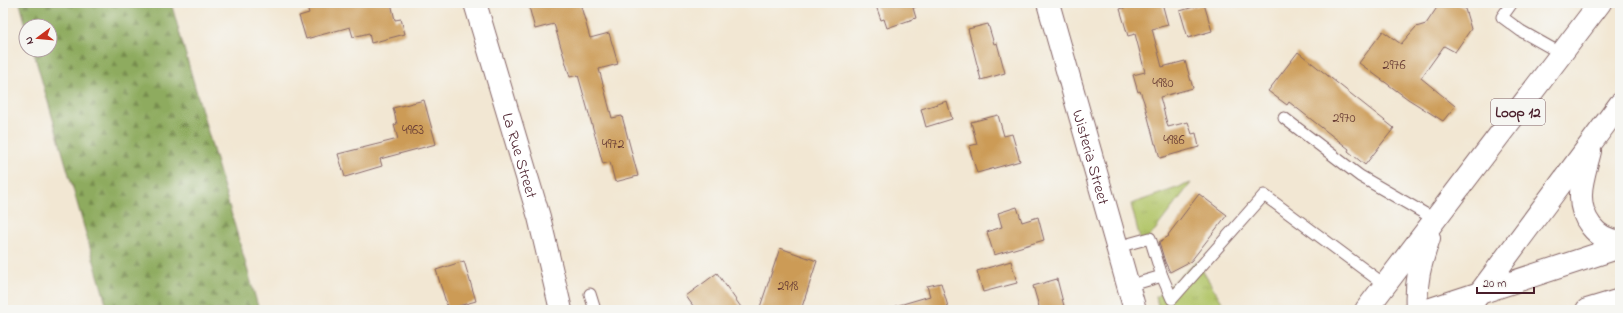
<svg xmlns="http://www.w3.org/2000/svg" width="1623" height="313" font-family="'Indie Flower',sans-serif">
  <defs>
    <pattern id="grass-tufts" width="24" height="20" patternUnits="userSpaceOnUse"><rect width="24" height="20" fill="#b3c66a"/><path d="M3 7l-1-3M5 7V3M7 7l1-3M15 17l-1-3M17 17v-4M19 17l1-3" fill="none" stroke="#9baa5c"/></pattern>
    <pattern id="forest-firs" width="22" height="20" patternUnits="userSpaceOnUse"><rect width="22" height="20" fill="#8eab5e"/><path d="M5 1l3.5 6h-7zM16 11l3.5 6h-7z" fill="#768b4e"/></pattern>
  </defs>
  <rect width="100%" height="100%" fill="#f6f6f2"/>
  <filter id="ink" filterUnits="userSpaceOnUse"><feTurbulence type="fractalNoise" baseFrequency=".025" numOctaves="2"/><feDisplacementMap in="SourceGraphic" scale="8" xChannelSelector="R" yChannelSelector="G"/><feConvolveMatrix kernelMatrix="1 2 1 2 8 2 1 2 1" color-interpolation-filters="sRGB"/></filter>
  <filter id="wash" filterUnits="userSpaceOnUse"><feTurbulence type="fractalNoise" baseFrequency=".012" numOctaves="4" result="noise"/><feDisplacementMap in="SourceGraphic" scale="16" xChannelSelector="R" yChannelSelector="G"/><feGaussianBlur stdDeviation="0.9" result="paint"/><feColorMatrix in="noise" values="0 0 0 0 0 0 0 0 0 0 0 0 0 0 0 0 0 1.4 0 .05"/><feComposite in="paint" operator="in"/></filter>
  <g filter="url(#wash)">
    <rect width="100%" height="100%" fill="#f2e7d3"/>
    <!-- grass -->
    <g fill="url(#grass-tufts)" stroke="#7e724a">
      <polygon points="1191,183 1142,247 1131,204"/>
      <polygon points="1197,262 1227,310 1159,310 1156,297"/>
    </g>
    <!-- forest -->
    <polygon fill="url(#forest-firs)" stroke="#6c6544" points="20,3 171,3 259,310 108,310 33,50 50,50 50,26 26,26"/>
    <g id="blocks">
      <!-- building -->
      <g fill="#cc9b56">
        <polygon points="306,3 391,3 395,20 401,19 405,34 371,43 369,33 353,37 350,27 306,39 299,16 309,13"/>
        <polygon points="528,3 580,3 590,38 609,33 618,64 599,69 612,118 622,116 638,176 615,182 610,162 603,164 578,75 570,77 554,24 535,29"/>
        <polygon points="875,3 923,3 923,4 913,8 916,18 887,28 884,19 881,20"/>
        <polygon points="1140,3 1162,3 1168,25 1152,29 1162,67 1185,61 1193,88 1160,97 1168,127 1188,122 1192,134 1196,133 1199,147 1160,158 1156,144 1155,144 1144,102 1140,91 1138,92 1133,75 1145,72 1135,34 1128,36 1120,9"/>
        <polygon points="1440,3 1457,3 1465,9 1471,29 1455,52 1444,46 1421,78 1455,106 1443,121 1408,99 1359,63 1383,31 1401,44 1416,27 1426,24"/>
        <polygon points="1204,4 1212,31 1188,38 1180,11"/>
        <polygon points="988,24 994,44 997,43 1005,73 981,80 968,29"/>
        <polygon points="1298,52 1394,128 1365,165 1348,151 1349,149 1289,102 1287,105 1268,91"/>
        <polygon points="424,100 436,144 380,159 382,166 345,177 338,154 398,139 394,125 397,124 393,108"/>
        <polygon points="947,101 952,119 926,127 921,109"/>
        <polygon points="998,115 1004,136 1012,134 1020,161 977,173 969,146 977,144 971,122"/>
        <polygon points="1199,194 1227,215 1191,261 1170,272 1165,262 1159,242 1169,236 1168,235"/>
        <polygon points="1017,207 1022,222 1038,217 1044,240 994,255 987,232 1002,227 998,213"/>
        <polygon points="780,248 817,261 801,310 759,310"/>
        <polygon points="464,261 476,301 448,309 436,270"/>
        <polygon points="1011,261 1017,283 983,292 977,271"/>
        <polygon points="717,273 743,310 696,310 686,296"/>
        <polygon points="1057,279 1065,310 1040,310 1033,286"/>
        <polygon points="941,283 949,310 897,310 896,306 930,296 927,286"/>
      </g>
    </g>
  </g>
  <g filter="url(#ink)">
    <use href="#blocks" fill-opacity="0" stroke="#856566" stroke-width="1"/>
    <g fill="none" stroke-linecap="round" stroke-linejoin="round">
      <defs>
        <g id="service">
          <polyline points="1512,3 1502,17 1521,31 1562,54"/>
          <polyline points="1284,118 1360,176 1436,220"/>
          <polyline points="1117,247 1150,238 1162,276"/>
          <polyline points="1128,286 1162,276 1172,299 1264,195 1385,285"/>
          <polyline points="590,294 595,310"/>
        </g>
        <g id="minor">
          <path id="s1" d="M475 3 539 217 561 310"/>
          <path id="s2" d="M1048 3 1135 310"/>
        </g>
        <g id="secondary">
          <polyline points="1428,310 1620,247"/>
          <polyline points="1587,310 1620,300"/>
        </g>
        <g id="primary">
          <path d="M1590 151C1587 164 1581 181 1581 194 1580 217 1596 241 1620 241"/>
          <polyline points="1366,310 1600,3"/>
          <path d="M1417 310C1415 281 1420 265 1429 238"/>
          <polyline points="1467,310 1620,104"/>
        </g>
      </defs>
      <!-- service casing -->
      <use href="#service" stroke="#856566" stroke-width="13"/>
      <!-- minor casing -->
      <use href="#minor" stroke="#856566" stroke-width="24"/>
      <!-- secondary casing -->
      <use href="#secondary" stroke="#856566" stroke-width="24"/>
      <!-- primary casing -->
      <use href="#primary" stroke="#856566" stroke-width="24"/>
      <!-- service -->
      <use href="#service" stroke="#fff" stroke-width="11"/>
      <!-- minor -->
      <use href="#minor" stroke="#fff" stroke-width="22"/>
      <!-- secondary -->
      <use href="#secondary" stroke="#fff" stroke-width="22"/>
      <!-- primary -->
      <use href="#primary" stroke="#fff" stroke-width="22"/>
    </g>
  </g>
  <g text-anchor="middle" stroke-width="3.5" stroke-linejoin="round" paint-order="stroke">
    <!-- number labels -->
    <g font-size="14" fill="#6a3e36">
      <text x="1394" y="69">2976</text>
      <text x="1163" y="87">4980</text>
      <text x="1344" y="122">2970</text>
      <text x="413" y="134">4963</text>
      <text x="1174" y="144">4986</text>
      <text x="613" y="148">4972</text>
      <text x="788" y="290">2918</text>
    </g>
    <!-- shield labels -->
    <rect fill="#f6f6f2" stroke="#7e6067" stroke-width="1" x="1491" y="99" width="54" height="26" rx="3"/>
    <g font-size="15" font-weight="bold" fill="#4a1f2b">
      <text x="1518" y="117">Loop 12</text>
    </g>
    <!-- street labels -->
    <g font-size="16" fill="#4a1f2b" stroke="#f6f6f2">
      <text dy="6" stroke="none"><textPath href="#s1" startOffset="159">La Rue Street</textPath></text>
      <text dy="6" stroke="none"><textPath href="#s2" startOffset="160">Wisteria Street</textPath></text>
    </g>
  </g>
  <!-- margin -->
  <rect width="1623" height="313" fill="none" stroke="#f6f6f2" stroke-width="16"/>
  <!-- north arrow -->
  <g transform="translate(38 38) rotate(254)"><circle r="19" fill="#f6f6f2" stroke="#b1a0a2"/>
  <path d="M0-3L7 15L0 10L-7 15Z" fill="#c8321e"/>
  <text y="-6" font-size="11" font-weight="bold" text-anchor="middle" fill="#4a1f2b">N</text>
  </g>
  <!-- scale -->
  <path d="M1477 287v6h57v-6" fill="none" stroke="#4a1f2b" stroke-width="2"/>
  <text x="1483" y="287" font-size="12" fill="#4a1f2b" stroke="#f6f6f2" stroke-width="3" paint-order="stroke">20 m</text>
</svg>
